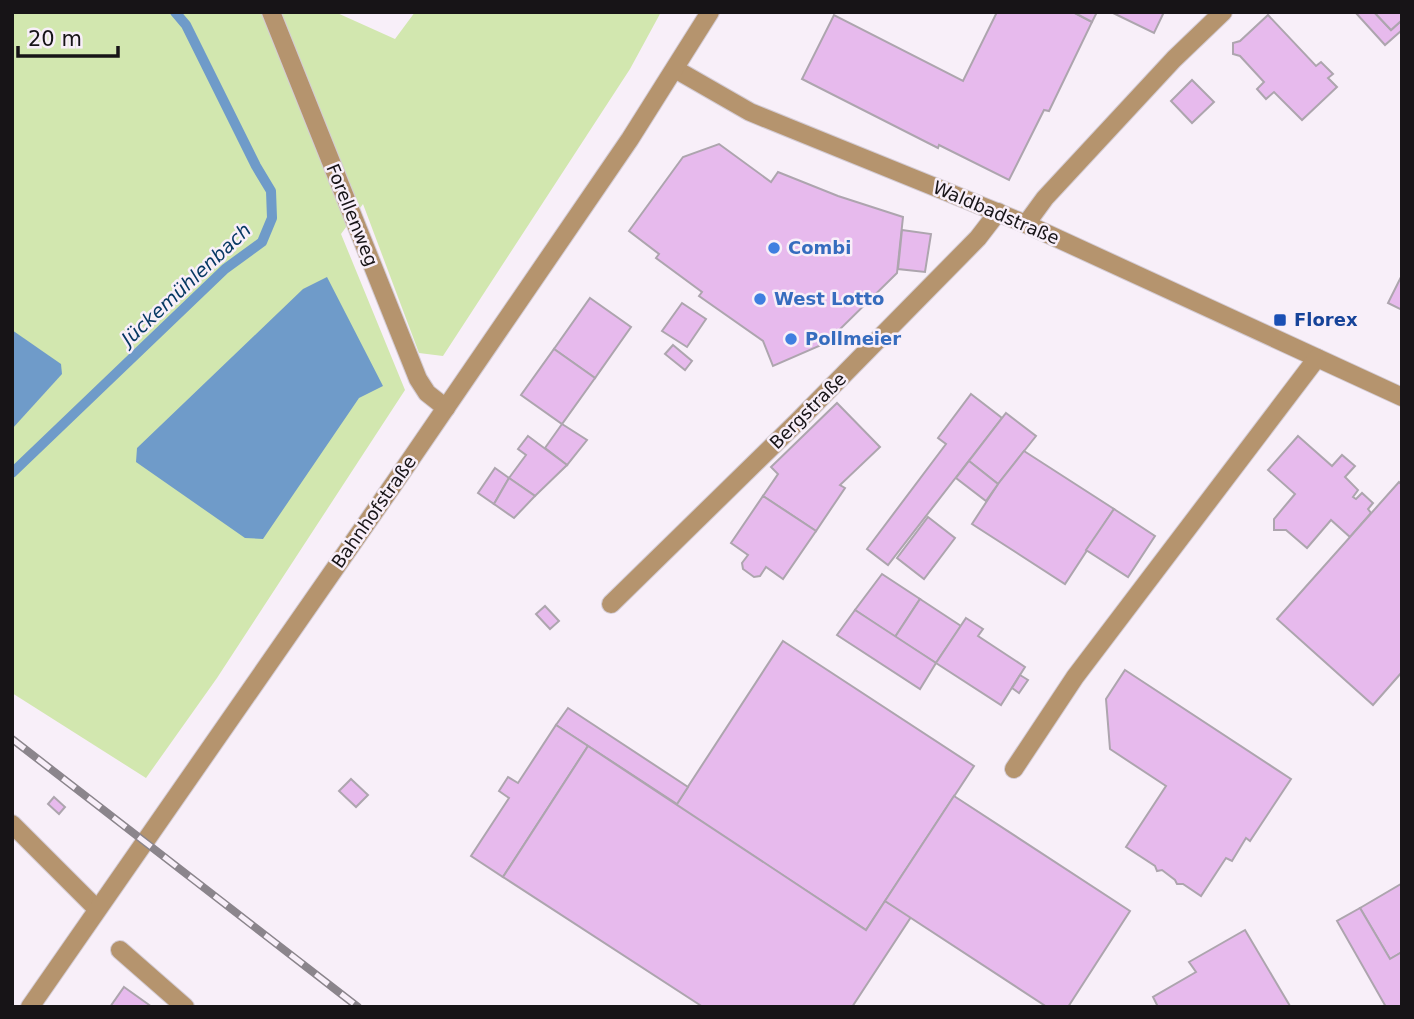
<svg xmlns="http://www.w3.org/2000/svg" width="1414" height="1019" font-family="'DejaVu Sans',sans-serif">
  <rect width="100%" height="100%" fill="#f8eff9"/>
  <!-- green -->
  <polygon fill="#d2e7af" points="12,12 335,12 395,39 415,12 661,12 630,69 443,356 419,353 363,204 341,234 405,390 217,678 146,778 12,693"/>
  <!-- water -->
  <g fill="#6f9bc9">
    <polygon points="327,277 383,386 359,398 263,539 245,538 136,462 137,448 303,289"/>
    <polygon points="12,330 61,364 62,374 12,429"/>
  </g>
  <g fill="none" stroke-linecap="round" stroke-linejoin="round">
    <!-- stream -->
    <polyline stroke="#6f9bc9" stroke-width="10" points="12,473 225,269 262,242 272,218 271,191 256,166 186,25 175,12"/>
  </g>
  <!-- building -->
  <g fill="#e7baed" stroke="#ada5ae" stroke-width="2">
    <polygon points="997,12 1073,12 1092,22 1049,111 1044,110 1009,180 939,145 938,148 802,79 834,15 963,81"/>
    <polygon points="1073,12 1097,12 1092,22"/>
    <polygon points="1111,12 1164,12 1154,33"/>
    <polygon points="1355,12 1374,12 1391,30 1402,20 1402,30 1385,45"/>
    <polygon points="1374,12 1402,12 1402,20 1391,30"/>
    <polygon points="1268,15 1316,66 1321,62 1333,74 1328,78 1337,87 1302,120 1274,92 1266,99 1257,89 1264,82 1240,56 1233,54 1233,43 1240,41"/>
    <polygon points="1192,80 1214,102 1192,123 1171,101"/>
    <polygon points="719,144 771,182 778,172 838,196 903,217 897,273 826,343 773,366 763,341 699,296 702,292 656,258 659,254 629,231 683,157"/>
    <polygon points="902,230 931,234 925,272 898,269"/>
    <polygon points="1402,275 1402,310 1388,303"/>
    <polygon points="590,298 631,327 595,378 554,349"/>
    <polygon points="682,303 706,319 687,347 662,331"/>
    <polygon points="673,345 692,361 685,370 665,354"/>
    <polygon points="554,349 595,378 562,424 521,395"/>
    <polygon points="971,394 1002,418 888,565 867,549 946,444 938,438"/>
    <polygon points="837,403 880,447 840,485 845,488 816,531 763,496 778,474 771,467"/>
    <polygon points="1006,413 1036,436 998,484 969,461"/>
    <polygon points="562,424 587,440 567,465 545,448"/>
    <polygon points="528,436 567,465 535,496 509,478 526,455 518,449"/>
    <polygon points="1298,436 1332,466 1342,455 1355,466 1345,477 1358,490 1353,497 1356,499 1362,493 1373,503 1368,509 1371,513 1350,537 1331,520 1307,548 1286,530 1274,530 1274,519 1295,494 1268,470"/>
    <polygon points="1024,451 1114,509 1065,584 972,524 998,484"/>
    <polygon points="969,461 998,484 986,501 956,478"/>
    <polygon points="495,468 509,478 494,504 478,493"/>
    <polygon points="509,478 535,496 514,518 494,504"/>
    <polygon points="1399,482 1402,485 1402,672 1373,705 1277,619"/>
    <polygon points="763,496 816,531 783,579 766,567 760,576 754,577 743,569 742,563 748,555 731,543"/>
    <polygon points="1114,509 1155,536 1128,577 1086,550"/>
    <polygon points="928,517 955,538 924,579 897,558"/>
    <polygon points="882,574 920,599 895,637 855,610"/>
    <polygon points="920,599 961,626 936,663 895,637"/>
    <polygon points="545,606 559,621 550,629 536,614"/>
    <polygon points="855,610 936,663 920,689 837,635"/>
    <polygon points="966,618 983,629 978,636 1025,667 1001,705 936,663"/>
    <polygon points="783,641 974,766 866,930 676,805"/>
    <polygon points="1125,670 1291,779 1250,841 1246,838 1232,861 1226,858 1201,896 1183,884 1177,884 1175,880 1162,870 1157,871 1155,866 1126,847 1166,786 1110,749 1106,699"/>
    <polygon points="1020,675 1028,680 1019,693 1012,688"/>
    <polygon points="568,708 688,787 677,804 556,725"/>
    <polygon points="556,725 588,746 503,877 471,856 509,798 499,791 508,777 518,783"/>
    <polygon points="588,746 866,930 885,901 911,917 852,1007 703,1007 503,877"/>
    <polygon points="351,779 368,795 356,807 339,791"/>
    <polygon points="954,796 1130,911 1068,1007 1047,1007 885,901"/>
    <polygon points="54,797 65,807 59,814 48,804"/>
    <polygon points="1401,884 1402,952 1390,959 1360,908"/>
    <polygon points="1360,908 1390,959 1402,952 1402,1007 1386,1007 1337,921"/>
    <polygon points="1245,930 1290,1006 1158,1007 1153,997 1196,972 1189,962"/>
    <polygon points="124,987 152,1007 110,1007"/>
  </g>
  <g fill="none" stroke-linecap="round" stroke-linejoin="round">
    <defs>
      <g id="minor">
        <polyline points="271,12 418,379 427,393 446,408"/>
        <polyline points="675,69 750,112 1026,224 1402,397"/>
        <polyline points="1026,224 1045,198 1174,59 1223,12"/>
        <polyline points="611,604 798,421 978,238 998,212"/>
        <polyline points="1014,769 1075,677 1317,358"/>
        <polyline points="12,824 97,909"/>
        <polyline points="120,950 185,1007"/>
      </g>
      <polyline id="tertiary" points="30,1007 393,485 630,139 710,12"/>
    </defs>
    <!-- minor casing -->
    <use href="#minor" stroke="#d4ccd5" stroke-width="20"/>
    <!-- tertiary casing -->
    <use href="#tertiary" stroke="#d4ccd5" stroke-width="20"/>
    <!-- minor -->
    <use href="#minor" stroke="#b5946e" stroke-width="18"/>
    <!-- tertiary -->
    <use href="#tertiary" stroke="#b5946e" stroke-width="18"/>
    <defs>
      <polyline id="rail" points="12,739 358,1007"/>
    </defs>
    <!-- rail casing -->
    <use href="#rail" stroke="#8b858c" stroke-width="8"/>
    <!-- rail -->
    <use href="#rail" stroke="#f8eff9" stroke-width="5" stroke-dasharray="16" stroke-linecap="butt"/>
  </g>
  <!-- markers -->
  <g fill="#3f7fe0" stroke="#f8eff9" stroke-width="2.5">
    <circle cx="774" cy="248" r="7"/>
    <circle cx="760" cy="299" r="7"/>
    <circle cx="791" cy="339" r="7"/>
  </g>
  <rect fill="#1a4fb4" stroke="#f8eff9" stroke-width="2.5" x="1273" y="313" width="14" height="14" rx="3.5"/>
  <g text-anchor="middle" stroke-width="5" stroke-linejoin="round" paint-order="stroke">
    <!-- street labels -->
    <g font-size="18" fill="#171417" stroke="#f8eff9">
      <text transform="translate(996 213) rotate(23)" y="6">Waldbadstraße</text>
      <text transform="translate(352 215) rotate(68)" y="6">Forellenweg</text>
      <text transform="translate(808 411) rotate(-45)" y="6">Bergstraße</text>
      <text transform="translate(374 512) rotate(-55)" y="6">Bahnhofstraße</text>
    </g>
    <!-- shop labels -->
    <g font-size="18" font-weight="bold" fill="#366cbe" stroke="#f8eff9" text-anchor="start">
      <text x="788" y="254">Combi</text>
      <text x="774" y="305">West Lotto</text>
      <text x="805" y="345">Pollmeier</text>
    </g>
    <!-- transit labels -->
    <g font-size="18" font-weight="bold" fill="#164399" stroke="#f8eff9" text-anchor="start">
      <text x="1294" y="326">Florex</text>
    </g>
    <!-- water labels -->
    <g font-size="19" font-style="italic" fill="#063863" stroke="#f8eff9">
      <text transform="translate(186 284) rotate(-43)" y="7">Jückemühlenbach</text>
    </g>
  </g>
  <!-- border -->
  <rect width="1414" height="1019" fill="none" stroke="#171417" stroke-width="28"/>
  <!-- scale -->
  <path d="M18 46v10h100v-10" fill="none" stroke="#171417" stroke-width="3.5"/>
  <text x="28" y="46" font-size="21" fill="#171417" stroke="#f8eff9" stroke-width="5" paint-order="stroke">20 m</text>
</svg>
